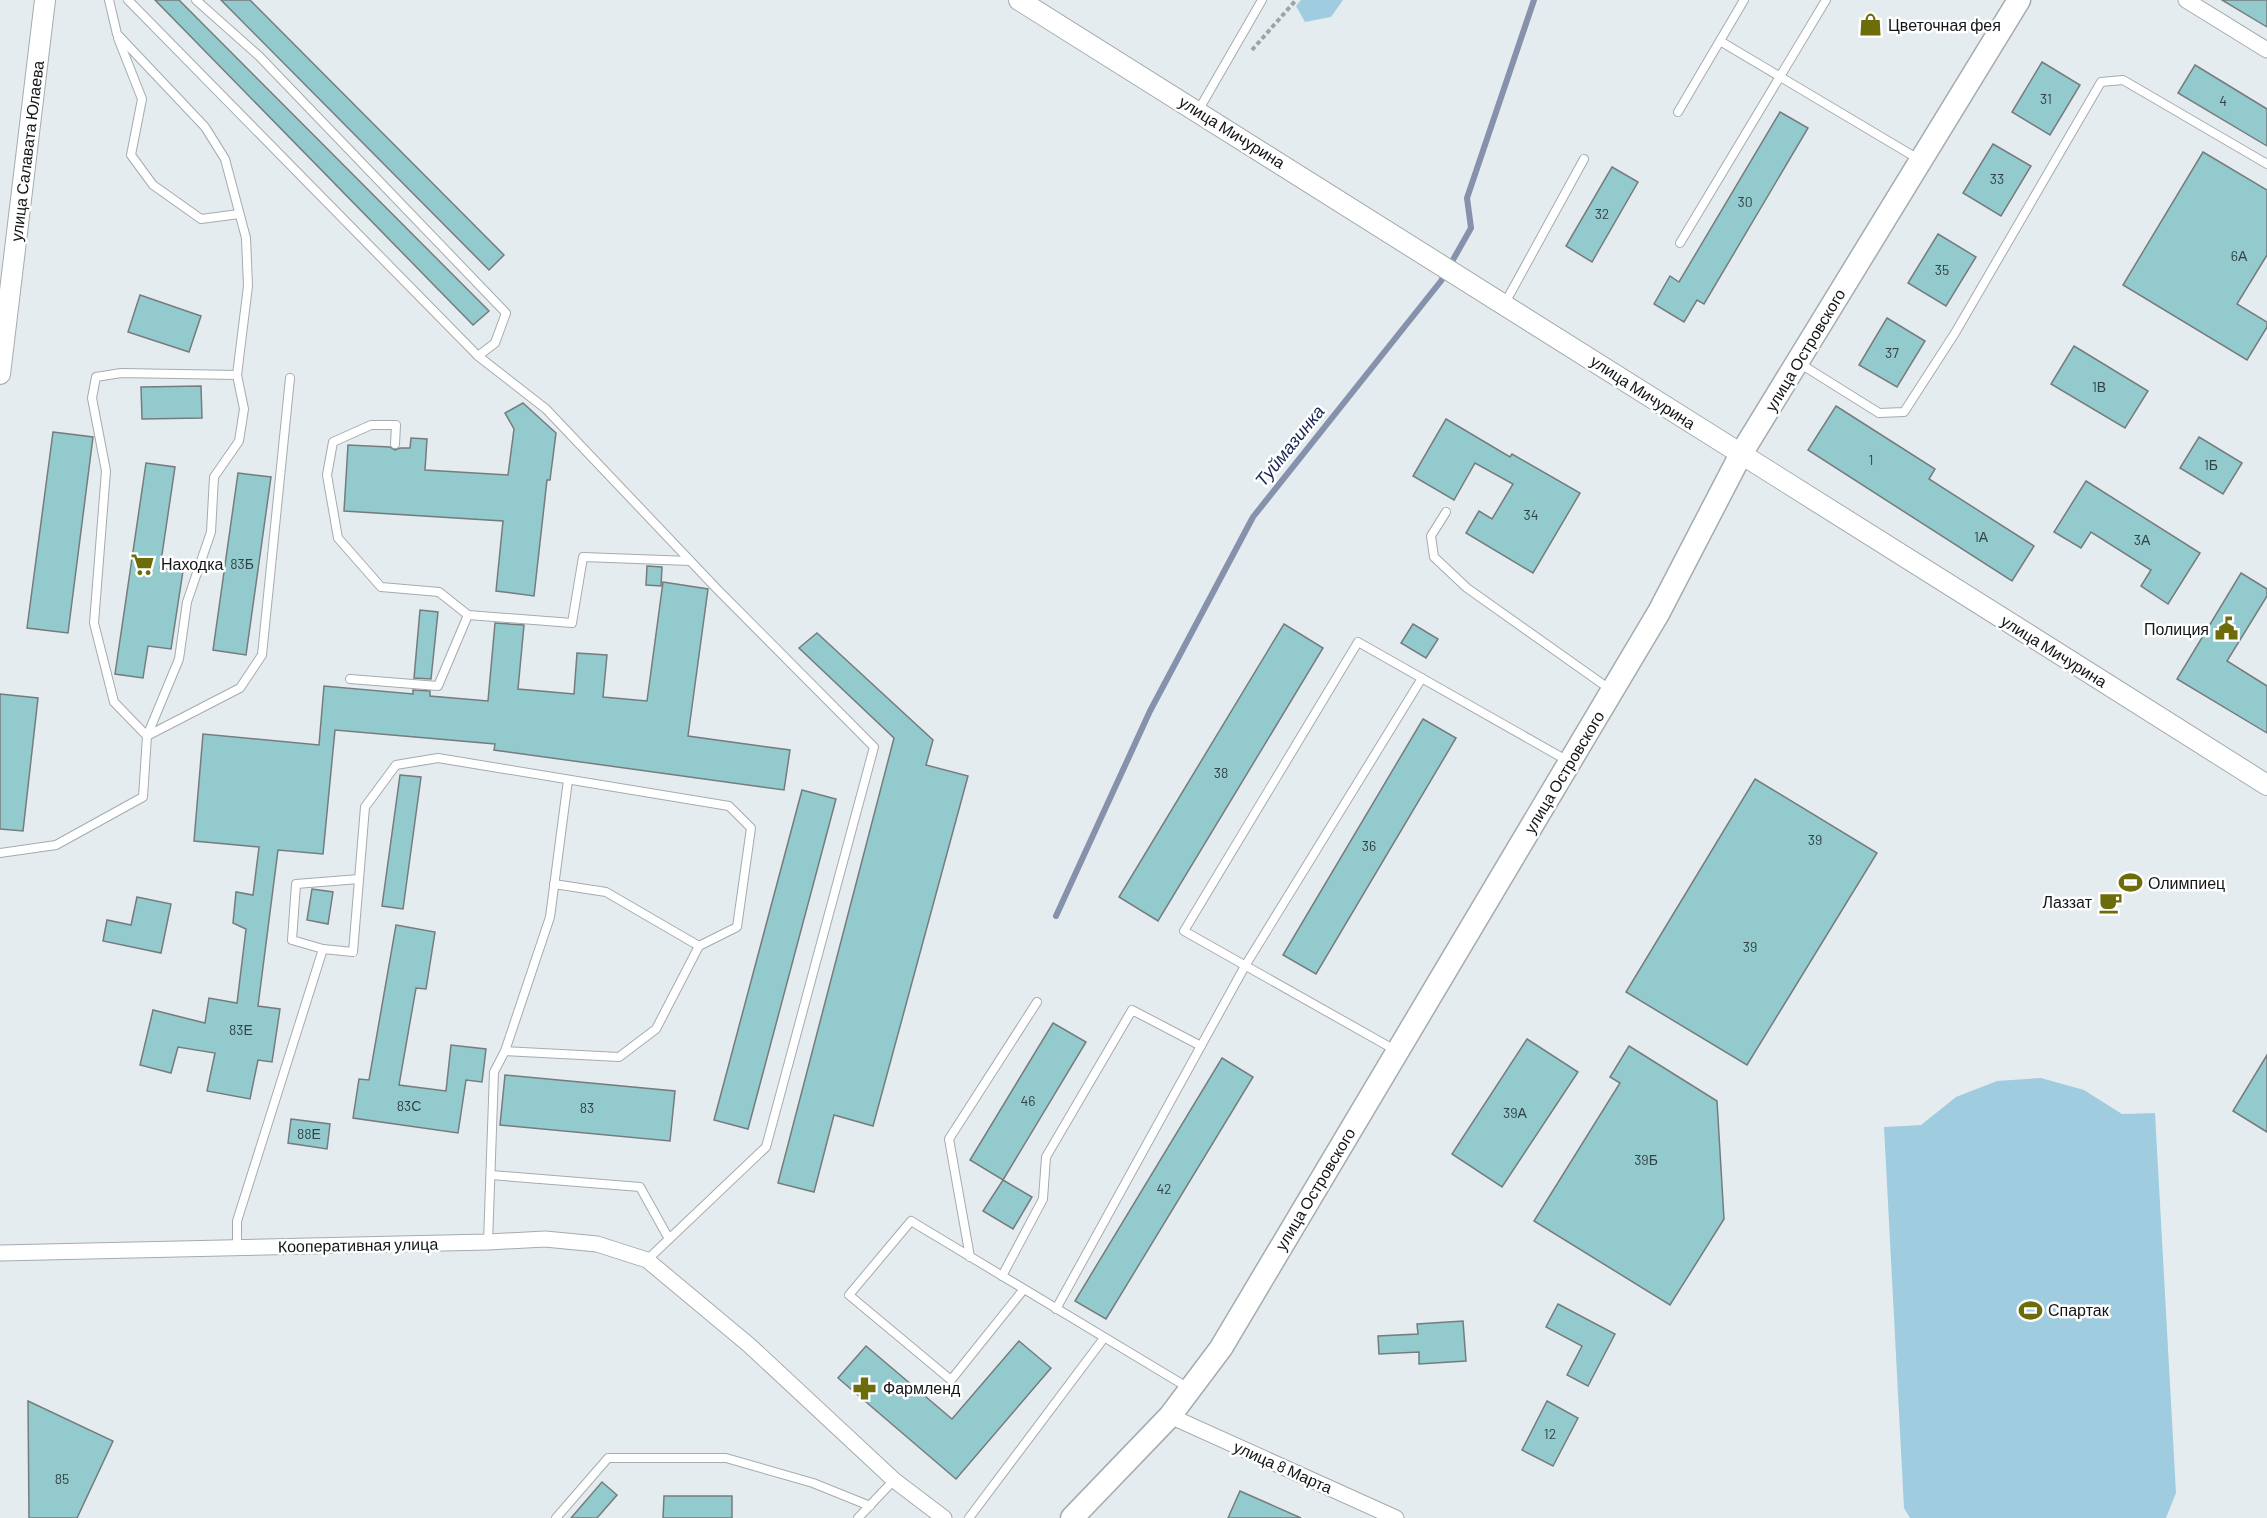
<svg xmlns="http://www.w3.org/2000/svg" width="2267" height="1518" font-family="Barlow,sans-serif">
  <rect width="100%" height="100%" fill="#e5ecef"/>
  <!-- green -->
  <g fill="#9fcddf">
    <polygon points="1301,0 1343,0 1331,17 1305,22 1296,6"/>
    <polygon points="2041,1078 2084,1090 2122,1114 2155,1113 2176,1493 2166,1518 1910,1518 1904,1508 1884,1127 1921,1125 1956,1097 1997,1081"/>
  </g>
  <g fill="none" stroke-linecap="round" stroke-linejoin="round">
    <!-- stream -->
    <polyline stroke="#8691ac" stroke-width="6" points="1056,916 1150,711 1253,517 1441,281 1471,228 1467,198 1534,0"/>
  </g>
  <!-- building -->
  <g fill="#93cacd" stroke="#767c7d" stroke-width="1.5">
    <polygon points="155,0 179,0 489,311 473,325"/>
    <polygon points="221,0 250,0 504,255 489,270"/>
    <polygon points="2222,0 2267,0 2267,27"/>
    <polygon points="2042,62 2080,85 2050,135 2012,112"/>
    <polygon points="2195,65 2267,109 2267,146 2178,93"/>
    <polygon points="1780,112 1808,128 1704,304 1697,300 1684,322 1654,304 1670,276 1679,282"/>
    <polygon points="1993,144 2031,166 2001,216 1963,193"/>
    <polygon points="2203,152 2267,190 2267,255 2237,304 2267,322 2267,327 2247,360 2123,285"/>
    <polygon points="1612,167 1638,182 1592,262 1566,246"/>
    <polygon points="1938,234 1976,257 1946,306 1908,283"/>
    <polygon points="140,295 201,316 189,352 128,332"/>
    <polygon points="1887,318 1925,341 1897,387 1859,365"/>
    <polygon points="2074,346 2148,391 2125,428 2051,384"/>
    <polygon points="201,386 202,418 142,419 141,387"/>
    <polygon points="523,403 556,433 550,480 547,480 534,596 496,591 503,521 344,511 348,445 390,447 395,450 400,448 410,448 411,438 427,439 425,470 508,475 514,429 505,413"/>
    <polygon points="1836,406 1935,469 1929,479 2034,546 2012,581 1808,450"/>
    <polygon points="1446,419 1510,457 1512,454 1580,493 1533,573 1466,533 1479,511 1492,519 1513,484 1475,463 1454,500 1413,476"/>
    <polygon points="53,432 93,437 68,633 27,628"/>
    <polygon points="2199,437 2242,463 2223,494 2180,468"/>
    <polygon points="146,463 175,467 160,568 183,571 171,649 148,646 143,678 115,674"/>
    <polygon points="238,473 271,477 246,655 213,650"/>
    <polygon points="2086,481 2200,553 2168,604 2141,586 2151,570 2091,532 2081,548 2054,532"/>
    <polygon points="647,566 662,567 661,586 646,585"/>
    <polygon points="2241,573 2267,589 2267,596 2227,661 2267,686 2267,733 2177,679"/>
    <polygon points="663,582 708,589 688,736 790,750 784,790 494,750 495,744 335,730 323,854 278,850 258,1006 280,1009 272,1062 258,1060 250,1099 207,1091 215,1053 178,1047 171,1073 140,1065 153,1010 205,1023 209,998 237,1003 246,929 233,923 236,892 253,895 259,847 194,841 203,734 319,745 324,686 413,694 413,690 430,691 430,696 488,701 495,623 524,625 518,689 574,694 577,653 607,655 603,697 647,701"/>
    <polygon points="420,610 438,612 431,679 414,678"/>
    <polygon points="1284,624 1323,648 1158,921 1119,897"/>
    <polygon points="1413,624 1438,639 1426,658 1401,643"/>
    <polygon points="817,633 933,740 926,765 968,776 873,1126 834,1115 814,1192 778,1183 894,738 799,648"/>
    <polygon points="0,694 38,698 23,831 0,829"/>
    <polygon points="1423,719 1456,738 1316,974 1283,955"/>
    <polygon points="400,775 421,777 403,909 382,906"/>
    <polygon points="1755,779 1877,853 1747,1065 1626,992"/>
    <polygon points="802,790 836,799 748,1129 714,1120"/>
    <polygon points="312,889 333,892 328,924 307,920"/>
    <polygon points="137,897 171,904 161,953 103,941 107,920 131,925"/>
    <polygon points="396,925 435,932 426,989 416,988 399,1085 446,1091 451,1045 486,1049 482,1082 466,1080 458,1133 353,1118 359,1079 369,1080"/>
    <polygon points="1053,1023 1086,1042 1003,1180 970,1160"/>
    <polygon points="1527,1039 1578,1072 1502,1187 1452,1154"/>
    <polygon points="1629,1046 1717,1101 1724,1219 1670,1305 1534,1221 1620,1083 1610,1077"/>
    <polygon points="2267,1055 2267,1132 2233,1111"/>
    <polygon points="1222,1058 1253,1077 1106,1319 1075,1301"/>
    <polygon points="505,1075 675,1091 670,1141 500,1125"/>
    <polygon points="291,1119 330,1124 327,1149 288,1143"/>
    <polygon points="1003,1180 1032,1197 1013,1229 983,1211"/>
    <polygon points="1558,1304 1615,1334 1588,1386 1567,1375 1582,1346 1546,1327"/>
    <polygon points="1463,1321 1466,1361 1419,1364 1419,1352 1379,1354 1378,1336 1418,1334 1417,1324"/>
    <polygon points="1019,1341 1051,1368 956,1479 838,1378 866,1346 952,1419"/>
    <polygon points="28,1401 113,1441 77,1518 29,1518"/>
    <polygon points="1547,1401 1578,1418 1553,1466 1522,1450"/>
    <polygon points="602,1482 617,1495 597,1518 571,1518"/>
    <polygon points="1240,1491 1301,1518 1228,1518"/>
    <polygon points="664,1496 732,1496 732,1518 663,1518"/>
  </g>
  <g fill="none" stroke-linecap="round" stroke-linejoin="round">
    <defs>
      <g id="service">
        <polyline points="109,0 117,34 205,127 225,159 246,238 248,286 237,375"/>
        <polyline points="128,0 478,356 495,343 506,313 259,56 196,0"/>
        <polyline points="118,38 142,99 131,155 153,185 201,219 239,214"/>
        <polyline points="1720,41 1920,160"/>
        <polyline points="1198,111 1262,0"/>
        <polyline points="1678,112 1744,0"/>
        <polyline points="1680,243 1826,0"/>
        <polyline points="1505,303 1584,159"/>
        <polyline points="478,356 546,409 717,589 874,747 766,1147 647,1260"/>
        <polyline points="1799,363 1879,413 1904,412 1955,333 2101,82 2123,80 2267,164"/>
        <polyline points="395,444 396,425 371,425 333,442 327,475 338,538 381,587 439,592 468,615 572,623 583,557 690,561"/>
        <polyline points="1446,512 1431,536 1434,557 1467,588 1611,690"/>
        <polyline points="350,679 438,686 468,615"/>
        <polyline points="147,736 240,688 262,655 290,378"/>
        <polyline points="0,853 56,845 143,797 147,736 179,659 187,602 211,532 214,477 239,441 244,409 237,375 121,373 96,377 92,398 106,471 94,623 114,702 147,736"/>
        <polyline points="554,884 606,892 699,946"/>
        <polyline points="323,949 292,940 296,884 359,879"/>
        <polyline points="1395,1050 1184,931 1358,642 1568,761"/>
        <polyline points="505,1051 550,917 568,780"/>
        <polyline points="491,1175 640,1187 669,1239"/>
        <polyline points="237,1248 237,1221 323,949 353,952 365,807 396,765 438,758 729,806 751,828 737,927 699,946 656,1029 619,1057 505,1051 494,1072 488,1242"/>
        <polyline points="970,1257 949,1139 1037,1002"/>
        <polyline points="1002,1276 1043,1199 1046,1157 1132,1010 1201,1046"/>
        <path d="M1024 1289 951 1380 849 1295 911 1221C1003 1277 1095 1332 1187 1387"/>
        <polyline points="1056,1309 1245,966 1422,678"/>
        <polyline points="556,1518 608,1458 726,1458 813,1483 870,1506"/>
        <polyline points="858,1518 894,1480"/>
        <polyline points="969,1518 1104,1338"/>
      </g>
      <g id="minor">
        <polyline points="2186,0 2267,50"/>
        <polyline points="0,1253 488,1242 545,1239 597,1244 647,1260 749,1345 894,1480 944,1518"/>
        <polyline points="1170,1416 1396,1518"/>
      </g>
      <g id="tertiary">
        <path d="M1019 0C1436 259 1851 523 2267 785"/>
        <polyline points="0,374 45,0"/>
      </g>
      <polyline id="secondary" points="1072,1518 1170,1416 1221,1348 1659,612 1741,454 2019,0"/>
    </defs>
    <!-- service casing -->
    <use href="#service" stroke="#a5abae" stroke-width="10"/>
    <!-- minor casing -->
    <use href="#minor" stroke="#a5abae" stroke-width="17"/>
    <!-- tertiary casing -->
    <use href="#tertiary" stroke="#a5abae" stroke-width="22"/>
    <!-- secondary casing -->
    <use href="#secondary" stroke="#a5abae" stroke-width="25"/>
    <!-- path -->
    <polyline stroke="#9ea3a5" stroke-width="4" stroke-dasharray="4.5 3" stroke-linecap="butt" points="1252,50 1296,0"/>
    <!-- service -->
    <use href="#service" stroke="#fff" stroke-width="8"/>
    <!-- minor -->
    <use href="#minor" stroke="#fff" stroke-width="15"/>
    <!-- tertiary -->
    <use href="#tertiary" stroke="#fff" stroke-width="20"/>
    <!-- secondary -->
    <use href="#secondary" stroke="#fff" stroke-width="22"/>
  </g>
  <!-- icons -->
  <defs>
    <symbol id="shop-bare" viewBox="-9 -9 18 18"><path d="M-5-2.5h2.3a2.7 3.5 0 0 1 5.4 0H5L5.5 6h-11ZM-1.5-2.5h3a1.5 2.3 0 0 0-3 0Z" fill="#6d6c0a" stroke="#fff" stroke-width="2.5" paint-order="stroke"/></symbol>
    <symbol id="supermarket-bare" viewBox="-9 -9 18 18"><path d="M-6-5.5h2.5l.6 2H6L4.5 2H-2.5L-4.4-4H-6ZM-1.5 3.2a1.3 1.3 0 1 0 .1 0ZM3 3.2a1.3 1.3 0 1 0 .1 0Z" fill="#6d6c0a" stroke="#fff" stroke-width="2.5" paint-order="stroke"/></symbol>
    <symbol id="civic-bare" viewBox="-9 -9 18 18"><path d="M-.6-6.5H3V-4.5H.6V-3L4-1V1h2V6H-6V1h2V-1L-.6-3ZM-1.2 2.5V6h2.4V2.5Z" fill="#6d6c0a" stroke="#fff" stroke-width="2.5" paint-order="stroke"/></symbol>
    <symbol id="stadium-bare" viewBox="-9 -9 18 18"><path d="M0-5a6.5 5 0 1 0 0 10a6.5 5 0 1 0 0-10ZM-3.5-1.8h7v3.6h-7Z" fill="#6d6c0a" stroke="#fff" stroke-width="2.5" paint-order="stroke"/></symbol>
    <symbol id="cafe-bare" viewBox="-9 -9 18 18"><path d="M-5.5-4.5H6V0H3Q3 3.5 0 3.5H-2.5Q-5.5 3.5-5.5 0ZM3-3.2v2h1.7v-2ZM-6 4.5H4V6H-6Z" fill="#6d6c0a" stroke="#fff" stroke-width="2.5" paint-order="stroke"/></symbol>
    <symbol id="pharmacy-bare" viewBox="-9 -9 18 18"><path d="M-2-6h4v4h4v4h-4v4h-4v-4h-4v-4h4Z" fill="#6d6c0a" stroke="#fff" stroke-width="2.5" paint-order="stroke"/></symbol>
  </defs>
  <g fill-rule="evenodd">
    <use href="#shop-bare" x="1854" y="8" width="33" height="33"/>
    <use href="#supermarket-bare" x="126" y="548" width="33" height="33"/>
    <use href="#civic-bare" x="2210" y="612" width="33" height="33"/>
    <use href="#stadium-bare" x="2114" y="866" width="33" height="33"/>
    <use href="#cafe-bare" x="2094" y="886" width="33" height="33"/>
    <use href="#stadium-bare" x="2014" y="1294" width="33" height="33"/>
    <use href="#pharmacy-bare" x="848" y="1372" width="33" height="33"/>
  </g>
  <g text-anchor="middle" stroke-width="5" stroke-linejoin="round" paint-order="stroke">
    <!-- number labels -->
    <g font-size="14" fill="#334244">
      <text x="2046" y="104">31</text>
      <text x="2223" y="106">4</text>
      <text x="1997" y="184">33</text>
      <text x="1745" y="207">30</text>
      <text x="1602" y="219">32</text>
      <text x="2239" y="261">6А</text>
      <text x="1942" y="275">35</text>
      <text x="1892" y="358">37</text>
      <text x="2099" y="392">1В</text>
      <text x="1871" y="465">1</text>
      <text x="2211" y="470">1Б</text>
      <text x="1531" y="520">34</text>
      <text x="1981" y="542">1А</text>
      <text x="2142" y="545">3А</text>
      <text x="242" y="569">83Б</text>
      <text x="1221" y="778">38</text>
      <text x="1815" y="845">39</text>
      <text x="1369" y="851">36</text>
      <text x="1750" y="952">39</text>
      <text x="241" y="1035">83Е</text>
      <text x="1028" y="1106">46</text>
      <text x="409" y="1111">83С</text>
      <text x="587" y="1113">83</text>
      <text x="1515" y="1118">39А</text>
      <text x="309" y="1139">88Е</text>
      <text x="1646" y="1165">39Б</text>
      <text x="1164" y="1194">42</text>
      <text x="1550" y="1439">12</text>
      <text x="62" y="1484">85</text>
    </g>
    <!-- poi labels -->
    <g font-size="16" fill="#131516" stroke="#fff" text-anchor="start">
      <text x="1888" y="31">Цветочная фея</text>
      <text x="161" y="570">Находка</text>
      <text x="2209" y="635" text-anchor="end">Полиция</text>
      <text x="2148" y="889">Олимпиец</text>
      <text x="2092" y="908" text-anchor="end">Лаззат</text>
      <text x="2048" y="1316">Спартак</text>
      <text x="883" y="1394">Фармленд</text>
    </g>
    <!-- street labels -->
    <g font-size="16" fill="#131516" stroke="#fff">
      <text transform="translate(1232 132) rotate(32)" y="6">улица Мичурина</text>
      <text transform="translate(27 151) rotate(-83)" y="6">улица Салавата Юлаева</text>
      <text transform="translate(1805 350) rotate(-59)" y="6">улица Островского</text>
      <text transform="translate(1643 392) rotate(33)" y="6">улица Мичурина</text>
      <text transform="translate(2054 651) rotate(32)" y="6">улица Мичурина</text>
      <text transform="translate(1564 772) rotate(-59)" y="6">улица Островского</text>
      <text transform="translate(1315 1189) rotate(-59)" y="6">улица Островского</text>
      <text transform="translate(358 1245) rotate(-1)" y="6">Кооперативная улица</text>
      <text transform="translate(1283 1467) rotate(24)" y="6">улица 8 Марта</text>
    </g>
    <!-- water labels -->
    <g font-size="18" font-style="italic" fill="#1b2857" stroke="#fff">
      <text transform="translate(1290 446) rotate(-51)" y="6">Туймазинка</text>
    </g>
  </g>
</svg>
